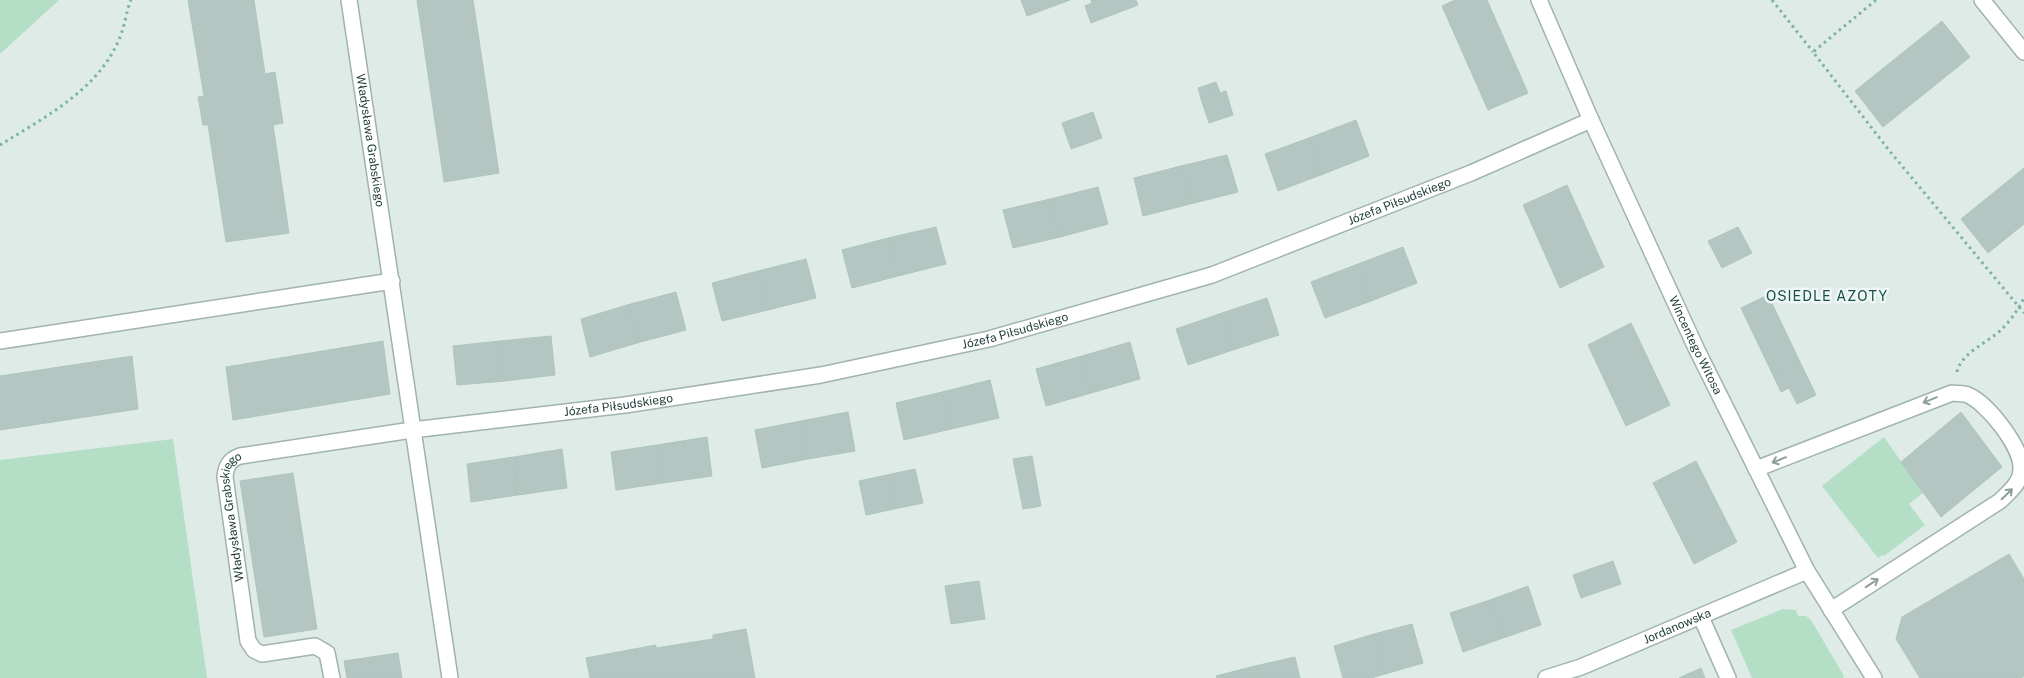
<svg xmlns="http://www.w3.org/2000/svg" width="2024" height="678" font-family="'Public Sans',sans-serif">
  <rect width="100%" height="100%" fill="#deebe7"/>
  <!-- green -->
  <g fill="#b5dec6">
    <polygon points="0,0 59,0 0,54"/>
    <polygon points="1884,437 1923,493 1909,504 1925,525 1884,556 1882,555 1878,558 1822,486"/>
    <polygon points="173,439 207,678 0,678 0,460"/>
    <polygon points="1783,609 1796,610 1798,616 1806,616 1811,620 1844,676 1843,678 1752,678 1731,630"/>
  </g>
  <!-- building -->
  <g fill="#b3c6c1" stroke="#b0c5bf">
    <polygon points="188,0 254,0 265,74 275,72 283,123 273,125 289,233 226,242 208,125 203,125 198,97 204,96"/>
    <polygon points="417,0 473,0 499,173 444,182"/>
    <polygon points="1021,0 1070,0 1027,16"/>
    <polygon points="1091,0 1136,0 1138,5 1091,23 1085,6 1092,3"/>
    <polygon points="1455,0 1487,0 1528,93 1488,110 1442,6"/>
    <polygon points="1942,21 1970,57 1883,127 1855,91"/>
    <polygon points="1216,82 1220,93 1201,99 1198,88"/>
    <polygon points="1226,91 1233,115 1209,123 1201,99"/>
    <polygon points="1093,112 1102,138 1071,149 1062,123"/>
    <polygon points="1356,120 1369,156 1321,175 1309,138"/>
    <polygon points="1309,138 1321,175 1278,191 1265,154"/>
    <polygon points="1227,155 1238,192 1190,204 1181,166"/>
    <polygon points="1181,166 1190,204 1143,216 1134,178"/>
    <polygon points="2024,168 2024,224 1988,253 1961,219"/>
    <polygon points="1567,185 1604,267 1560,288 1523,205"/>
    <polygon points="1098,187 1108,224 1060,237 1050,199"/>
    <polygon points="1050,199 1060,237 1013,248 1003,210"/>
    <polygon points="936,227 946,264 898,276 888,238"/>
    <polygon points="1738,227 1752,253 1722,268 1708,241"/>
    <polygon points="888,238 898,276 852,288 842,250"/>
    <polygon points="1403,247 1417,283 1371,301 1358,264"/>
    <polygon points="806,259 816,298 768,310 758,271"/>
    <polygon points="1358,264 1371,301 1325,318 1311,282"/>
    <polygon points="758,271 768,310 722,321 712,283"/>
    <polygon points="676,292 686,330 637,343 627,305"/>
    <polygon points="1768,295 1800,362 1773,375 1741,308"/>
    <polygon points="1267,298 1279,335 1233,350 1222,313"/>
    <polygon points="627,305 637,343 590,357 581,319"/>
    <polygon points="1222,313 1233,350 1188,365 1176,329"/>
    <polygon points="1631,323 1670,405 1626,426 1588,345"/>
    <polygon points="551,336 555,375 505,381 500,341"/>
    <polygon points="383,341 390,394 233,420 226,367"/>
    <polygon points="500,341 505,381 457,385 453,346"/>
    <polygon points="1130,342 1140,379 1091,393 1082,356"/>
    <polygon points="132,356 138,409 0,430 0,376"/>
    <polygon points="1082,356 1091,393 1046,406 1036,369"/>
    <polygon points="1800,362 1816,395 1797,404 1789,388 1781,392 1773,375"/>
    <polygon points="990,380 999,418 951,429 942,392"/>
    <polygon points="942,392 951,429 904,440 896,403"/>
    <polygon points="848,412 855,451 808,459 801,421"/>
    <polygon points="1961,412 2002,467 1941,517 1901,462"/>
    <polygon points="801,421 808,459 762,468 755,430"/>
    <polygon points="707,437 712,476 663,483 657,445"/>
    <polygon points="657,445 663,483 616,490 611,452"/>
    <polygon points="562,449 567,488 518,495 514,457"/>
    <polygon points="1032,456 1041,506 1023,509 1013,459"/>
    <polygon points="514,457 518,495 471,502 467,464"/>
    <polygon points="1696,461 1737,542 1694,564 1653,483"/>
    <polygon points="915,469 923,503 894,509 887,475"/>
    <polygon points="293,473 317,629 264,637 240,481"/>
    <polygon points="887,475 894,509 866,515 859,481"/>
    <polygon points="2009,554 2024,579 2024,676 2021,678 1920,678 1896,639 1902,617"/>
    <polygon points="1613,561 1621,584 1581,598 1573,575"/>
    <polygon points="979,581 985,619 951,624 945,586"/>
    <polygon points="1528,586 1541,625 1503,638 1490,600"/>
    <polygon points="1490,600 1503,638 1463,652 1450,613"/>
    <polygon points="1412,624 1423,663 1385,674 1374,634"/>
    <polygon points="746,629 755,678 590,678 586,658 656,645 656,648 713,639 713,635"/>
    <polygon points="1374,634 1385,674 1371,678 1343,678 1334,646"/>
    <polygon points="398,653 402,678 347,678 344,661"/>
    <polygon points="1295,657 1300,678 1258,678 1255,666"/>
    <polygon points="1255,666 1258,678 1217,678 1216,676"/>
    <polygon points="1701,668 1705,678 1679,678"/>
  </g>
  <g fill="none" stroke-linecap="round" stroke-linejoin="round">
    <defs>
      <g id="service">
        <path d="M1756 469 1952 393C1957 394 1963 393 1968 395 1988 404 2022 447 2021 469 2021 483 2009 492 2000 501L1831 610"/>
        <path id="s1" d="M332 678 327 653 315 646 262 654 254 650 248 641 225 477C226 466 229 460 240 456L412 430"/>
      </g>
      <g id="minor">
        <path id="s2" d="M349 0C384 226 415 452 450 678"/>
        <path id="s3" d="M1539 0 1591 120 1696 348 1807 571 1874 678"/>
        <polyline points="1982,0 2024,52"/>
        <polyline points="0,341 392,281"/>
        <path id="s4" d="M412 430 625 405 821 375 989 339 1212 275 1471 173 1591 120"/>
        <polyline points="1701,617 1728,678"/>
        <path id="s5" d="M1546 678 1581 667 1807 571"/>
      </g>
    </defs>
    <!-- service casing -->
    <use href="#service" stroke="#a1b3af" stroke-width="18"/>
    <!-- minor casing -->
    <use href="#minor" stroke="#a1b3af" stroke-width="18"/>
    <!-- path -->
    <g stroke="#7cb1a8" stroke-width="3" stroke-dasharray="2.5 4" stroke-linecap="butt">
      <polyline points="1772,0 1813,52"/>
      <polyline points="1876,0 1813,52 1888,149 2024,313"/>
      <path d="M0 145C45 117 100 89 120 37 125 25 126 12 131 0"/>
      <path d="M1957 372C1961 353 1987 343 2001 330 2010 321 2018 310 2024 298"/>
    </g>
    <!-- service -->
    <use href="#service" stroke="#fff" stroke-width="15"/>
    <!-- minor -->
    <use href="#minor" stroke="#fff" stroke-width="15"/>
  </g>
  <!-- one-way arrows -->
  <defs><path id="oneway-shaft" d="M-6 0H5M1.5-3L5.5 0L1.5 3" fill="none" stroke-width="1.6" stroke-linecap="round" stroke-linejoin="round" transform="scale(1.25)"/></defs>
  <g stroke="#8e9e9c">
    <use href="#oneway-shaft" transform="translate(1930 400) rotate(158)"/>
    <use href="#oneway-shaft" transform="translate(1779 460) rotate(158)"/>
    <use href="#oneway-shaft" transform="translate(2007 494) rotate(-44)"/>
    <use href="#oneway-shaft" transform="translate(1872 583) rotate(-33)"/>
  </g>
  <g text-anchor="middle" stroke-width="5" stroke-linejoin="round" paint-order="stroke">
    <!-- street labels -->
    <g font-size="12" fill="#1e3c38" stroke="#eff7f4">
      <text dy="4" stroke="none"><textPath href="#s2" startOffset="142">Władysława Grabskiego</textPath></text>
      <text dy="4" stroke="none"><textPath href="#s4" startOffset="1018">Józefa Piłsudskiego</textPath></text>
      <text dy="4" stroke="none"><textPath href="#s4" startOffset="612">Józefa Piłsudskiego</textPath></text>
      <text dy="4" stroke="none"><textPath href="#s3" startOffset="379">Wincentego Witosa</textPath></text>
      <text dy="4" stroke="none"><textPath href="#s4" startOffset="208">Józefa Piłsudskiego</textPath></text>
      <text dy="4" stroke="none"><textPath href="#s1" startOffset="240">Władysława Grabskiego</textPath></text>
      <text dy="4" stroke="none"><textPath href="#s5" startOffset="141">Jordanowska</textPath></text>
    </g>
    <!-- neighbourhood labels -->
    <g font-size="14" letter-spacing="1" fill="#194f4a" stroke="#eff7f4">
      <text x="1827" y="301">OSIEDLE AZOTY</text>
    </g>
  </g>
</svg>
